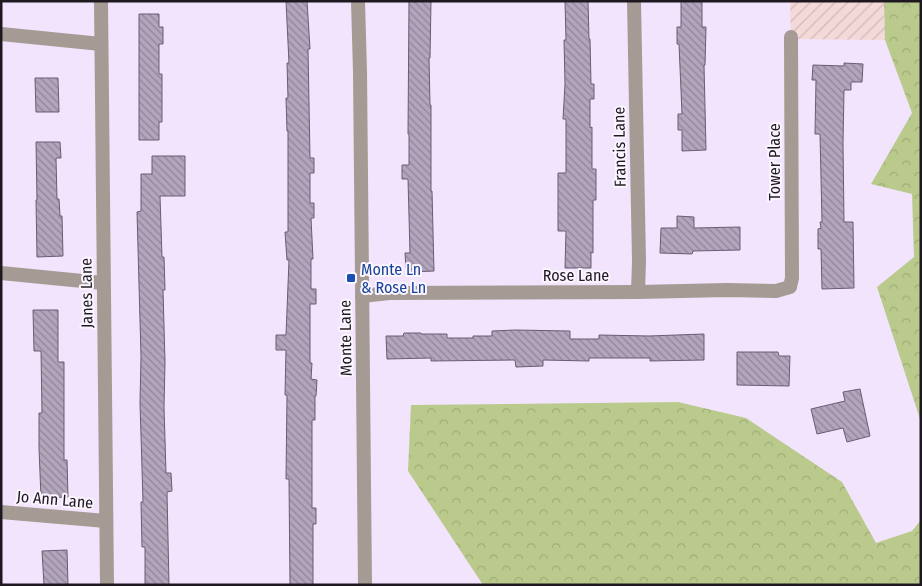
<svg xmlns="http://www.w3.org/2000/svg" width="922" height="586" font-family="'Fira Sans Condensed',sans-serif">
  <defs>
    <pattern id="industrial-furrows" width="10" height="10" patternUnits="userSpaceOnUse" patternTransform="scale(1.25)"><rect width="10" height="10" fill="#f4d9d9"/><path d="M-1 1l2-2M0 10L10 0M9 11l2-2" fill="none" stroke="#d1baba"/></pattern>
    <pattern id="forest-crowns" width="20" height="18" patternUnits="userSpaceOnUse" patternTransform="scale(1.25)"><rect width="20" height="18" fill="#baca8c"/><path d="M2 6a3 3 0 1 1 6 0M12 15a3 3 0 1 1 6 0" fill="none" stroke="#9fad78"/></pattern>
    <pattern id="building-back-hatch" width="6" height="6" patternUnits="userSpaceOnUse" patternTransform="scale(1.25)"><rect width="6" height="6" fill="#b2a5bc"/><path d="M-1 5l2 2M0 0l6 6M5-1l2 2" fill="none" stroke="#908698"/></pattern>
  </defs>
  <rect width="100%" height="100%" fill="#f2e4fc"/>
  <!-- industrial -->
  <polygon fill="url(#industrial-furrows)" points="790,1 884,1 885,40 791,39"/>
  <!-- forest -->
  <g fill="url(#forest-crowns)">
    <polygon points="884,1 921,1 921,422 877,287 914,257 912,194 871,184 912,113 885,40"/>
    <polygon points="678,402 746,418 842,482 876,543 912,531 921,520 921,585 483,585 408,471 411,405"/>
  </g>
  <!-- building -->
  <g fill="url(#building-back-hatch)" stroke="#6a5d72">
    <polygon points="286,1 307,1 310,49 308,49 310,158 314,158 314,173 310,173 310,203 314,203 314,218 311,218 313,259 311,259 311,289 316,289 316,304 310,304 310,363 312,363 311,379 317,380 316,396 315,396 315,420 312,420 312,508 316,508 316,524 313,524 313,585 290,585 289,479 286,479 287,395 285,395 286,350 276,350 276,335 286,335 289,260 287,260 285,232 288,232 288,131 287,131 286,98 288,98 287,63 289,63"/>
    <polygon points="409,1 431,1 430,58 429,58 430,105 431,105 431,191 432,191 434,271 409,272 409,267 406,268 405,253 410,253 408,179 402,179 402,165 409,165 409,134 408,134"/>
    <polygon points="565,1 588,1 589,39 590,39 591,84 594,84 594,99 590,99 590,128 592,127 592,169 596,169 596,200 593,200 593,253 591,252 591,268 565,268 566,231 558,231 558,173 566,173 566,119 563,119 565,84 564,40 566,40"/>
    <polygon points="681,1 702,1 702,27 706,27 705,65 704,65 706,150 682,151 682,130 678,130 678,114 682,114 679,44 677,44 677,27 681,27"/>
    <polygon points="139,14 159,14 159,27 163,27 163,44 159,44 159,74 162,74 162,122 159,122 159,140 139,140"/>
    <polygon points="844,63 863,64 862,82 851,82 851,90 844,90 843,143 844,222 853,222 854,288 822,289 821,249 818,249 818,229 821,228 820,222 822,222 820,134 815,134 816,80 812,80 813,65 844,66"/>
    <polygon points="35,78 58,78 59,112 36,112"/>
    <polygon points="36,142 60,142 61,158 56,158 57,199 59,199 60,216 62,216 63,256 37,257 36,200 37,200"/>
    <polygon points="152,156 185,156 185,196 160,196 162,257 164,257 165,290 163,290 165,362 164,407 166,473 171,473 172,491 167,492 169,585 145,585 145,547 142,547 141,502 143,502 140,403 141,356 137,212 141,211 141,174 152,174"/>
    <polygon points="677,216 694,217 694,228 740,227 740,250 693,251 692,254 660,253 661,228 677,228"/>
    <polygon points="33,310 58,310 58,362 64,362 64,460 67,460 68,497 41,498 39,448 39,413 42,413 41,351 34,351"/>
    <polygon points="515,330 570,331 570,339 599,339 599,335 649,336 704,334 704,360 650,361 650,358 589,358 589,361 543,360 543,366 516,367 515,360 431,361 431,358 387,359 386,336 403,336 404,333 421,333 421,334 447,334 447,338 473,338 473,336 492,336 492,331"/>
    <polygon points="737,352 778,352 779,356 790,356 789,386 737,385"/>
    <polygon points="860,389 870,436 847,442 843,428 817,434 811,409 845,401 843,392"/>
    <polygon points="67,550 68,585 44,585 42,551"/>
  </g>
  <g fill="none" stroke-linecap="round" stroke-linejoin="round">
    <!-- minor -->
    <g stroke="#a69a94" stroke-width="14">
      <polyline points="101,1 107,585"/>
      <polyline points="358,1 360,72 365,585"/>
      <polyline points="634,1 639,261 638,292"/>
      <polyline points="1,34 101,44"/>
      <polyline points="1,273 103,283"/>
      <polyline points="362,296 389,293 638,292 727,290 776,291 790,287 792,278 791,37"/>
      <polyline points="1,512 106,521"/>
    </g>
  </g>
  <!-- markers -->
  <rect fill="#1a4fb4" stroke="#fbf5ff" stroke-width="2" x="346" y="273" width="10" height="10" rx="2.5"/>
  <g text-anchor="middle" stroke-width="4" stroke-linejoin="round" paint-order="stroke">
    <!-- street labels -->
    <g font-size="16" fill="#1e1921" stroke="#fbf5ff">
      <text transform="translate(619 147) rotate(-91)" y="6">Francis Lane</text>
      <text transform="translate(774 162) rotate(-90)" y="6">Tower Place</text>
      <text x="576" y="281">Rose Lane</text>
      <text transform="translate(86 293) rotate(-91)" y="6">Janes Lane</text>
      <text transform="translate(345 338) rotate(-91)" y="6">Monte Lane</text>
      <text transform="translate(55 499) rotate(5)" y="6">Jo Ann Lane</text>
    </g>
    <!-- transit labels -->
    <g font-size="16" fill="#164399" stroke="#fbf5ff" text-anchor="start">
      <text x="361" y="275">Monte Ln<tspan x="361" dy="18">&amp; Rose Ln</tspan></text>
    </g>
  </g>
  <!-- border -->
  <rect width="922" height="586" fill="none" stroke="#1e1921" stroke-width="5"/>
</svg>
